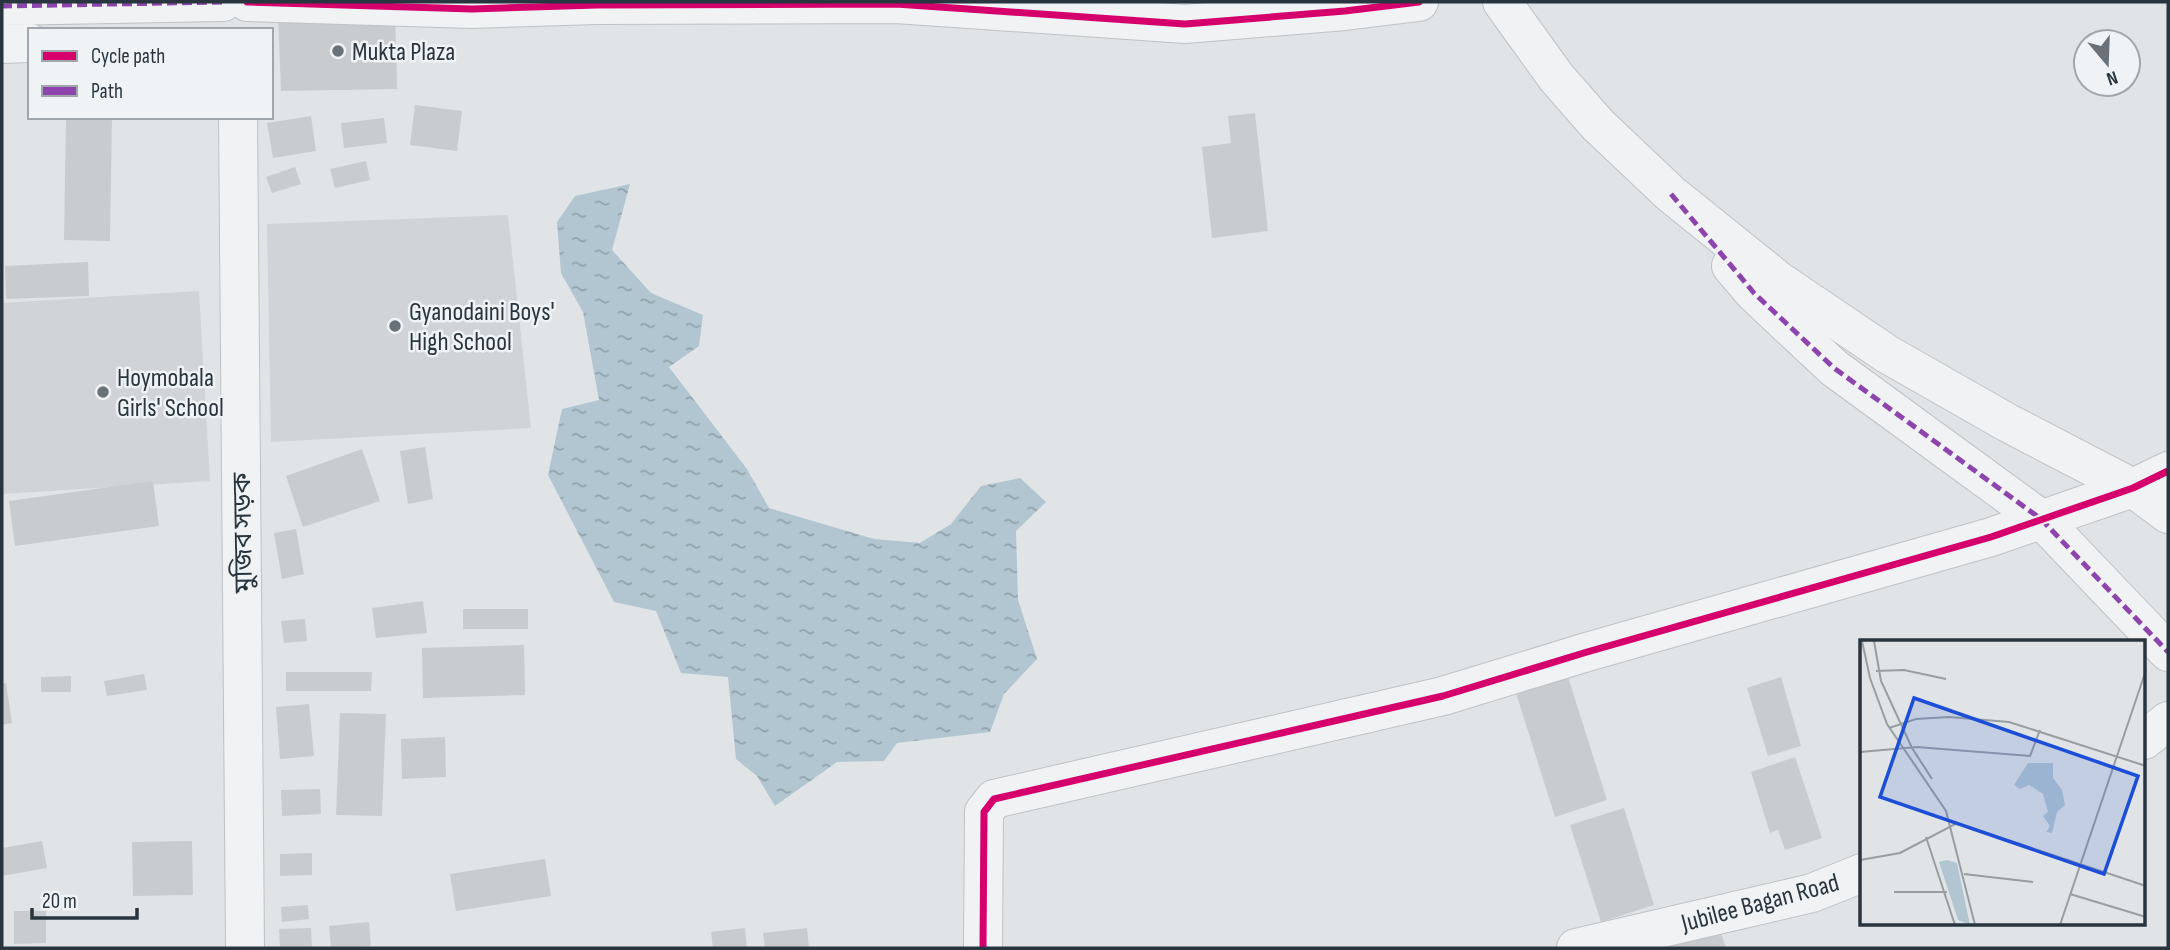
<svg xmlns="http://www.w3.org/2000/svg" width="2170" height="950" font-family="'Sofia Sans Condensed','Noto Sans Bengali',sans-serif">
  <defs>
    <pattern id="water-ripples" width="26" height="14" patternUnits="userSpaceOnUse" patternTransform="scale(1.75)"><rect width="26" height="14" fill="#b1c6d0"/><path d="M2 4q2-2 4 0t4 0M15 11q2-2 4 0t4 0" fill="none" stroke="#90a2aa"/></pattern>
  </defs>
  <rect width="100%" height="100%" fill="#e1e4e6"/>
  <!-- built -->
  <g fill="#d0d4d9">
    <polygon points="508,215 531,428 271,442 267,224"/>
    <polygon points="199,291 210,481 2,494 2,303"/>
  </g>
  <!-- water -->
  <polygon fill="url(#water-ripples)" points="630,184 612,250 651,293 703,315 699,346 669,367 747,469 769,508 874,539 920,543 951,524 981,486 1020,478 1046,502 1016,531 1018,600 1037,659 1004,694 990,732 897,743 884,761 837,762 775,806 757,776 736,759 728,677 681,673 656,611 614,602 548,475 562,409 599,400 583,312 561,273 557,222 575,196"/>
  <!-- building -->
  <g fill="#c9ccce">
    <polygon points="395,6 397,89 281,91 278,14"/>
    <polygon points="415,105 462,111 457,151 410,145"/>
    <polygon points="1255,113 1268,231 1212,238 1202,147 1231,143 1228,116"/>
    <polygon points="311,116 316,151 273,158 267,123"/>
    <polygon points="66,117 112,117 110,241 64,240"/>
    <polygon points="384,118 387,143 344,148 341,123"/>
    <polygon points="366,161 370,180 335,188 330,169"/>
    <polygon points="295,167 301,184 272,193 266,177"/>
    <polygon points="88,262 89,296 6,299 5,266"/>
    <polygon points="425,447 433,499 408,504 400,451"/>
    <polygon points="362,449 380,501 303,527 286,476"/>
    <polygon points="153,481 159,526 15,546 9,501"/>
    <polygon points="296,529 304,574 282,579 274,533"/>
    <polygon points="423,601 427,633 376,638 372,608"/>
    <rect x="463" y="609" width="65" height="20"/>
    <polygon points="305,619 307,641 284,643 281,621"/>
    <polygon points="524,645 525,695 423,698 422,648"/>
    <polygon points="286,672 372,672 371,691 286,691"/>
    <polygon points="144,674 147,690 107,696 104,681"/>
    <polygon points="71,676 71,692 41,692 41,677"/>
    <polygon points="1568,677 1607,800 1555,817 1516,693"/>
    <polygon points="1781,677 1801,746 1768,756 1747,688"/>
    <polygon points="6,683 12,723 2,725 2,684"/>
    <polygon points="309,704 314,756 280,759 276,707"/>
    <polygon points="340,713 386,714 382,816 336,815"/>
    <polygon points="445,737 446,777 402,779 401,739"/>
    <polygon points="1795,757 1822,838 1785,850 1778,830 1770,833 1751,772"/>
    <polygon points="320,789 321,814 282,816 281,790"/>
    <polygon points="1624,808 1654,905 1601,922 1570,825"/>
    <polygon points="42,841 47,868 2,876 2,848"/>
    <polygon points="192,841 193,895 133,896 132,842"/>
    <polygon points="312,853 312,875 280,876 280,854"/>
    <polygon points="545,859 551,896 456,911 450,874"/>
    <polygon points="1711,904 1726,948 1634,948"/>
    <polygon points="308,905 309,919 282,922 281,907"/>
    <polygon points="14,911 46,911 46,943 14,944"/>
    <polygon points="369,922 371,946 331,948 329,926"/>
    <polygon points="311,928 312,948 280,948 279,929"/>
    <polygon points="745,928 747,948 713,948 711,932"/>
    <polygon points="807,928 809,948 765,948 763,933"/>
  </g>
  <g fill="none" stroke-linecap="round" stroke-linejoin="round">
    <defs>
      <g id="street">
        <polyline points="247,2 472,9 597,5 896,4 1185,24 1345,11 1419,2"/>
        <polyline points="1502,2 1556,77 1598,125 1671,194 1779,281 1887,354 2008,423 2133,488 2168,514"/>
        <polyline points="2,6 223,2"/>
        <polyline points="2,44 30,43"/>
        <polyline points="238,117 245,948"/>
        <polyline points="1731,266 1754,293 1834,368 2041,519 2168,652"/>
        <polyline points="2144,740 2168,721"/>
        <polyline points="983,948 984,812 994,799 1443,696 1587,652 1991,537 2133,488 2168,471"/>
        <polyline points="1576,948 1812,893 1862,873"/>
      </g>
    </defs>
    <!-- street casing -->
    <use href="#street" stroke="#bfc2c4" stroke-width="40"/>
    <!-- street -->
    <use href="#street" stroke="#f0f2f3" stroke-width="38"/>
    <!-- quiet -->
    <g stroke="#8e44ad" stroke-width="5" stroke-dasharray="10 5" stroke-linecap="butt">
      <polyline points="2,6 223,2"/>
      <polyline points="1671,194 1754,293 1834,368 2041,519 2168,652"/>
    </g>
    <defs>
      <g id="cycleway">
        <polyline points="247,2 472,9 597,5 896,4 1185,24 1345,11 1419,2"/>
        <polyline points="983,948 984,812 994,799 1443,696 1587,652 1991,537 2133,488 2168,471"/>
      </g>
    </defs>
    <!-- cycleway casing -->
    <use href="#cycleway" stroke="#eff3f6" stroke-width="11"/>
    <!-- cycleway -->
    <use href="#cycleway" stroke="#d6006c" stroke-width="7"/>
  </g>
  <!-- markers -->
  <g fill="#697279" stroke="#eff3f6" stroke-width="2.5">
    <circle cx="338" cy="51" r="7"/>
    <circle cx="395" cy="326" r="7"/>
    <circle cx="103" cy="392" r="7"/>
  </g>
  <g text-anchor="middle" stroke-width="5" stroke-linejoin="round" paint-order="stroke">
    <!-- poi labels -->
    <g font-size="26" fill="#29353e" stroke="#eff3f6" text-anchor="start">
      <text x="352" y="60">Mukta Plaza</text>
      <text x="409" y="320">Gyanodaini Boys'<tspan x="409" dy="30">High School</tspan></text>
      <text x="117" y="386">Hoymobala<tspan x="117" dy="30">Girls' School</tspan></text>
    </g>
    <!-- street labels -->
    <g font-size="26" fill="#29353e" stroke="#eff3f6">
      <text transform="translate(242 533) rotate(-91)" y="9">মুজিব সড়ক</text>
      <text transform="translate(1760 902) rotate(-15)" y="9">Jubilee Bagan Road</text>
    </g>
  </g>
  <!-- overview -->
  <g transform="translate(1860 640)">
    <rect width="285" height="285" fill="#e1e4e6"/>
    <path d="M168 123H193V138L202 150 205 165 197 172 192 193 186 192 190 186 183 176 188 172 183 154 169 145 160 149 154 145ZM87 220 97 223 110 285 98 280 79 222Z" fill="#b1c6d0"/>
    <path fill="none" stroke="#979ea3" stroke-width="2" d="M2 1 10 38 27 84 86 171 115 285M14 1 21 41 52 108 72 139M16 31 44 30 86 39M29 88 56 79 89 77 149 82 286 126M0 112 57 107 170 116 180 90M66 197 95 285M0 220 40 213 97 183 286 246M104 234 173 242M34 252H87M210 254 286 277M200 285 286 30"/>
    <path fill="#1d4ed8" fill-opacity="0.15" stroke="#1d4ed8" stroke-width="3.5" d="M54 58 278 136 244 234 20 157Z"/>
    <rect width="285" height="285" fill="none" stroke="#29353e" stroke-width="3.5"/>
  </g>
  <!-- border -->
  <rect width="2170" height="950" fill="none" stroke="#29353e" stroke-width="7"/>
  <!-- legend -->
  <rect x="28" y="28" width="245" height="91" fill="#eff3f6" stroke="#a0a7ac" stroke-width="2"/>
  <rect x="42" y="51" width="35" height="10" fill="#d6006c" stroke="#a0a7ac" stroke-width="2"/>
  <text x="91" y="63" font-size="21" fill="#29353e">Cycle path</text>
  <rect x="42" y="86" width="35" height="10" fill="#8e44ad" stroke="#a0a7ac" stroke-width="2"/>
  <text x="91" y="98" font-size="21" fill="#29353e">Path</text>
  <!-- north arrow -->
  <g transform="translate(2107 63) rotate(161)"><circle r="33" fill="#eff3f6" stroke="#a0a7ac" stroke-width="2"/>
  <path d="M0-5L12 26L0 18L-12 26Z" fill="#697279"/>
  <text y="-10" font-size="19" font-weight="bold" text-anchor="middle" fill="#29353e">N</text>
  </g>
  <!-- scale -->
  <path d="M32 908v10h105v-10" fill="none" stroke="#29353e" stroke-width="3.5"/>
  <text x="42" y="908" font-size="21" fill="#29353e" stroke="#eff3f6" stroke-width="5" paint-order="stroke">20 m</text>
</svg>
